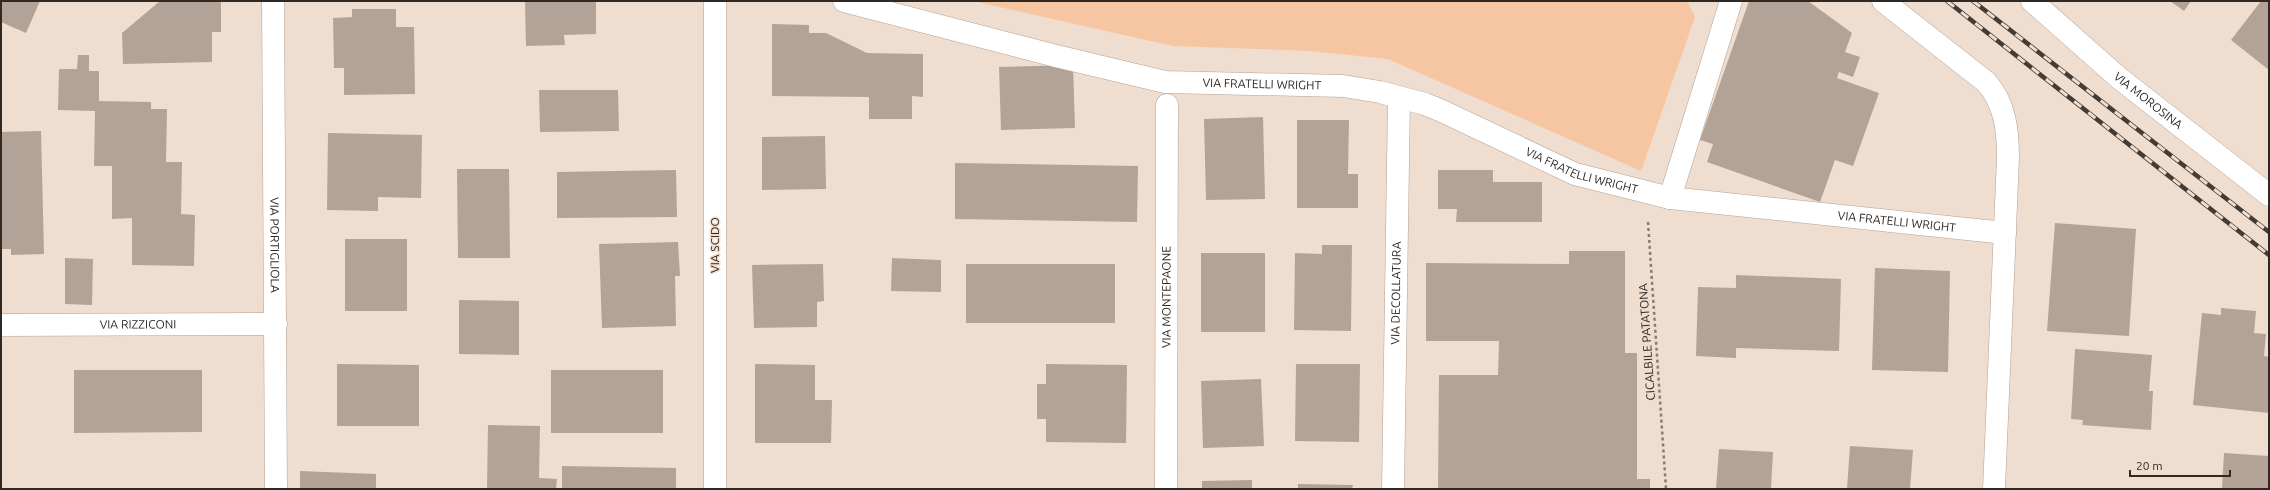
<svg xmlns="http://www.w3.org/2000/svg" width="2270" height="490" font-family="Ubuntu,sans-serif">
  <rect width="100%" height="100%" fill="#efddcf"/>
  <!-- green -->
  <polygon fill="#f5c6a1" points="973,1 1687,1 1695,17 1641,171 1388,59 1310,51 1173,46"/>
  <!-- building -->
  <g fill="#b3a396">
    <polygon points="1,1 40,1 26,33 1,22"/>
    <polygon points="160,1 221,1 221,32 212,32 212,62 123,64 122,33"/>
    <polygon points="525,1 596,1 596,34 564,35 565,45 526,46"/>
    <polygon points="1749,1 1808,1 1852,33 1845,52 1860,57 1853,77 1839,72 1837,78 1879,93 1853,166 1835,160 1820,202 1707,162 1713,144 1700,140"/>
    <polygon points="2170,1 2191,1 2184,11"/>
    <polygon points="2261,1 2269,1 2269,70 2231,40"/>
    <polygon points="352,9 396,9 396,27 414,27 415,94 344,95 344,68 334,68 333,18 352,17"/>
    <polygon points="772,24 809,25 809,33 826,33 867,53 923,54 923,97 912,96 912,119 869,119 869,97 772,96"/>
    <polygon points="78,55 89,55 89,71 99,71 99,101 151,102 151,109 167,109 166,162 182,162 181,214 195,215 194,266 132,265 132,218 112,219 112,166 94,166 95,111 58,110 59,69 77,69"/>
    <polygon points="1073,65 1075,128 1001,130 999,67"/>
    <polygon points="539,90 618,90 619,131 540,132"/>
    <polygon points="1263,117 1265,199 1206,200 1204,119"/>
    <polygon points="1297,120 1349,120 1348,174 1358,174 1358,208 1297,208"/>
    <polygon points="41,131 44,254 11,255 11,249 1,249 1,132"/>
    <polygon points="328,133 422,135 421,198 378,197 378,211 327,210"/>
    <polygon points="825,136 826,189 762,190 762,137"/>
    <polygon points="955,163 1138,166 1137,222 955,219"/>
    <polygon points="457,169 509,169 510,258 458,258"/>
    <polygon points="676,170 677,217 557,218 557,172"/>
    <polygon points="1438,170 1493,170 1493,182 1542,182 1542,222 1456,222 1457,209 1438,209"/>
    <polygon points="2055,223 2136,229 2129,336 2047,331"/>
    <rect x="345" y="239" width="62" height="72"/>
    <polygon points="678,242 680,276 675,276 676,326 602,328 599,244"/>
    <polygon points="1322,245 1352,245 1351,331 1294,330 1295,253 1322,254"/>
    <polygon points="1569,251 1625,251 1625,353 1637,353 1637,479 1650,479 1650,489 1438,489 1439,375 1498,375 1499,341 1426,341 1426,263 1569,264"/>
    <rect x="1201" y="253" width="64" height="79"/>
    <polygon points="65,258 93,259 92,305 65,304"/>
    <polygon points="892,258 941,260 941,292 891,291"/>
    <polygon points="823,264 824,301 817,302 817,327 754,328 752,265"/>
    <rect x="966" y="264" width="149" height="59"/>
    <polygon points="1875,268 1950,271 1948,372 1872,370"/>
    <polygon points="1736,275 1841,279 1839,351 1736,348 1736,358 1696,356 1698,287 1736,288"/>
    <polygon points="459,300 519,301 519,355 459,354"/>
    <polygon points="2221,308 2256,311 2254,333 2266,334 2264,356 2269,357 2269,413 2193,405 2202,313 2221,315"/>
    <polygon points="2075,349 2152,355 2149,391 2153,391 2151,430 2082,425 2083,420 2071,419"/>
    <polygon points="337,364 419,365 419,426 337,426"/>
    <polygon points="755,364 815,365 815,400 832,400 831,443 755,443"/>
    <polygon points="1046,364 1127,365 1126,443 1046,442 1046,419 1037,419 1037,384 1046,384"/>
    <polygon points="1296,364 1360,364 1359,442 1295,441"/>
    <polygon points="74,370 202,370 202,432 74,433"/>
    <rect x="551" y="370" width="112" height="63"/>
    <polygon points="1261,379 1264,446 1203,448 1201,381"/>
    <polygon points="488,425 540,426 539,478 557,479 556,489 487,489"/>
    <polygon points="1850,446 1913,450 1910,489 1847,489"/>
    <polygon points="1719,449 1773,452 1771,489 1716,489"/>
    <polygon points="2224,453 2269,456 2269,489 2222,489"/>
    <polygon points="562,466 676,468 676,489 562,489"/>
    <polygon points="300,471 376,474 376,489 300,489"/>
    <polygon points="1252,480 1252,489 1202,489 1202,481"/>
    <polygon points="1298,484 1353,485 1352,489 1298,489"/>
  </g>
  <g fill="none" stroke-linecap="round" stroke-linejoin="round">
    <defs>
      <g id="minor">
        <path id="s1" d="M273 1 276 489"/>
        <path id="s2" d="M844 1 1056 56 1165 82 1343 86 1380 92 1425 104 1442 111 1575 174 1670 198 1731 1"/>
        <path d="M1883 1 1986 82C2005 103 2008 130 2008 157L1994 489"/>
        <path id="s3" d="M2032 1 2119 78 2269 195"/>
        <path id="s4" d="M1670 198 2005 233"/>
        <path id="s5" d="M1 325 276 324"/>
        <polyline points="715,489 715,1"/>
        <path id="s6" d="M1166 489 1167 105"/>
        <path id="s7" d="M1393 489 1399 98"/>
      </g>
    </defs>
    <!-- minor casing -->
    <use href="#minor" stroke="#b3a295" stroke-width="23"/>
    <!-- path -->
    <polyline stroke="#887c72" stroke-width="2.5" stroke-dasharray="3 3" stroke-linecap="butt" points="1648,222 1666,489"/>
    <!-- minor -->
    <use href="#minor" stroke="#fff" stroke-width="22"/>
    <defs>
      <g id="rail">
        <polyline points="1947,1 2269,255"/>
        <polyline points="1973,1 2269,232"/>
      </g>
    </defs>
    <!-- rail casing -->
    <use href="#rail" stroke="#433b35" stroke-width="4.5"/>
    <!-- rail -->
    <use href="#rail" stroke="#efddcf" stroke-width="3" stroke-dasharray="9" stroke-linecap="butt"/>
  </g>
  <g text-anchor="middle" stroke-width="3" stroke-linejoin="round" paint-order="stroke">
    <!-- street labels -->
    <g font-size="12" fill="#2f2823" stroke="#efddcf">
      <text dy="4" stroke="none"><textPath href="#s2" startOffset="428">VIA FRATELLI WRIGHT</textPath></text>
      <text dy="4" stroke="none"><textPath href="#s3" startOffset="153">VIA MOROSINA</textPath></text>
      <text dy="4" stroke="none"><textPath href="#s2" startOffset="764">VIA FRATELLI WRIGHT</textPath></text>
      <text dy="4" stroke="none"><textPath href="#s4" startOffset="228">VIA FRATELLI WRIGHT</textPath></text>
      <text dy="4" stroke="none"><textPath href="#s1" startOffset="244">VIA PORTIGLIOLA</textPath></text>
      <text transform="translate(715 245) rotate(-90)" y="4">VIA SCIDO</text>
      <text dy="4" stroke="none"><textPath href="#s7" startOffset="196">VIA DECOLLATURA</textPath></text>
      <text dy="4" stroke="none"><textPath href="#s6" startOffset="192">VIA MONTEPAONE</textPath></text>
      <text dy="4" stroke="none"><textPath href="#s5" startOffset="137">VIA RIZZICONI</textPath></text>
      <text transform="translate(1647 342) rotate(-94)" y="4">CICALBILE PATATONA</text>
    </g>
  </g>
  <!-- border -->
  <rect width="2270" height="490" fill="none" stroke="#2f2823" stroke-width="4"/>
  <!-- scale -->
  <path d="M2130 470v6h100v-6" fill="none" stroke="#2f2823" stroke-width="2"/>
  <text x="2136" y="470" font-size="12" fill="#2f2823" stroke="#efddcf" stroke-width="3" paint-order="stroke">20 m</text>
</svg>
